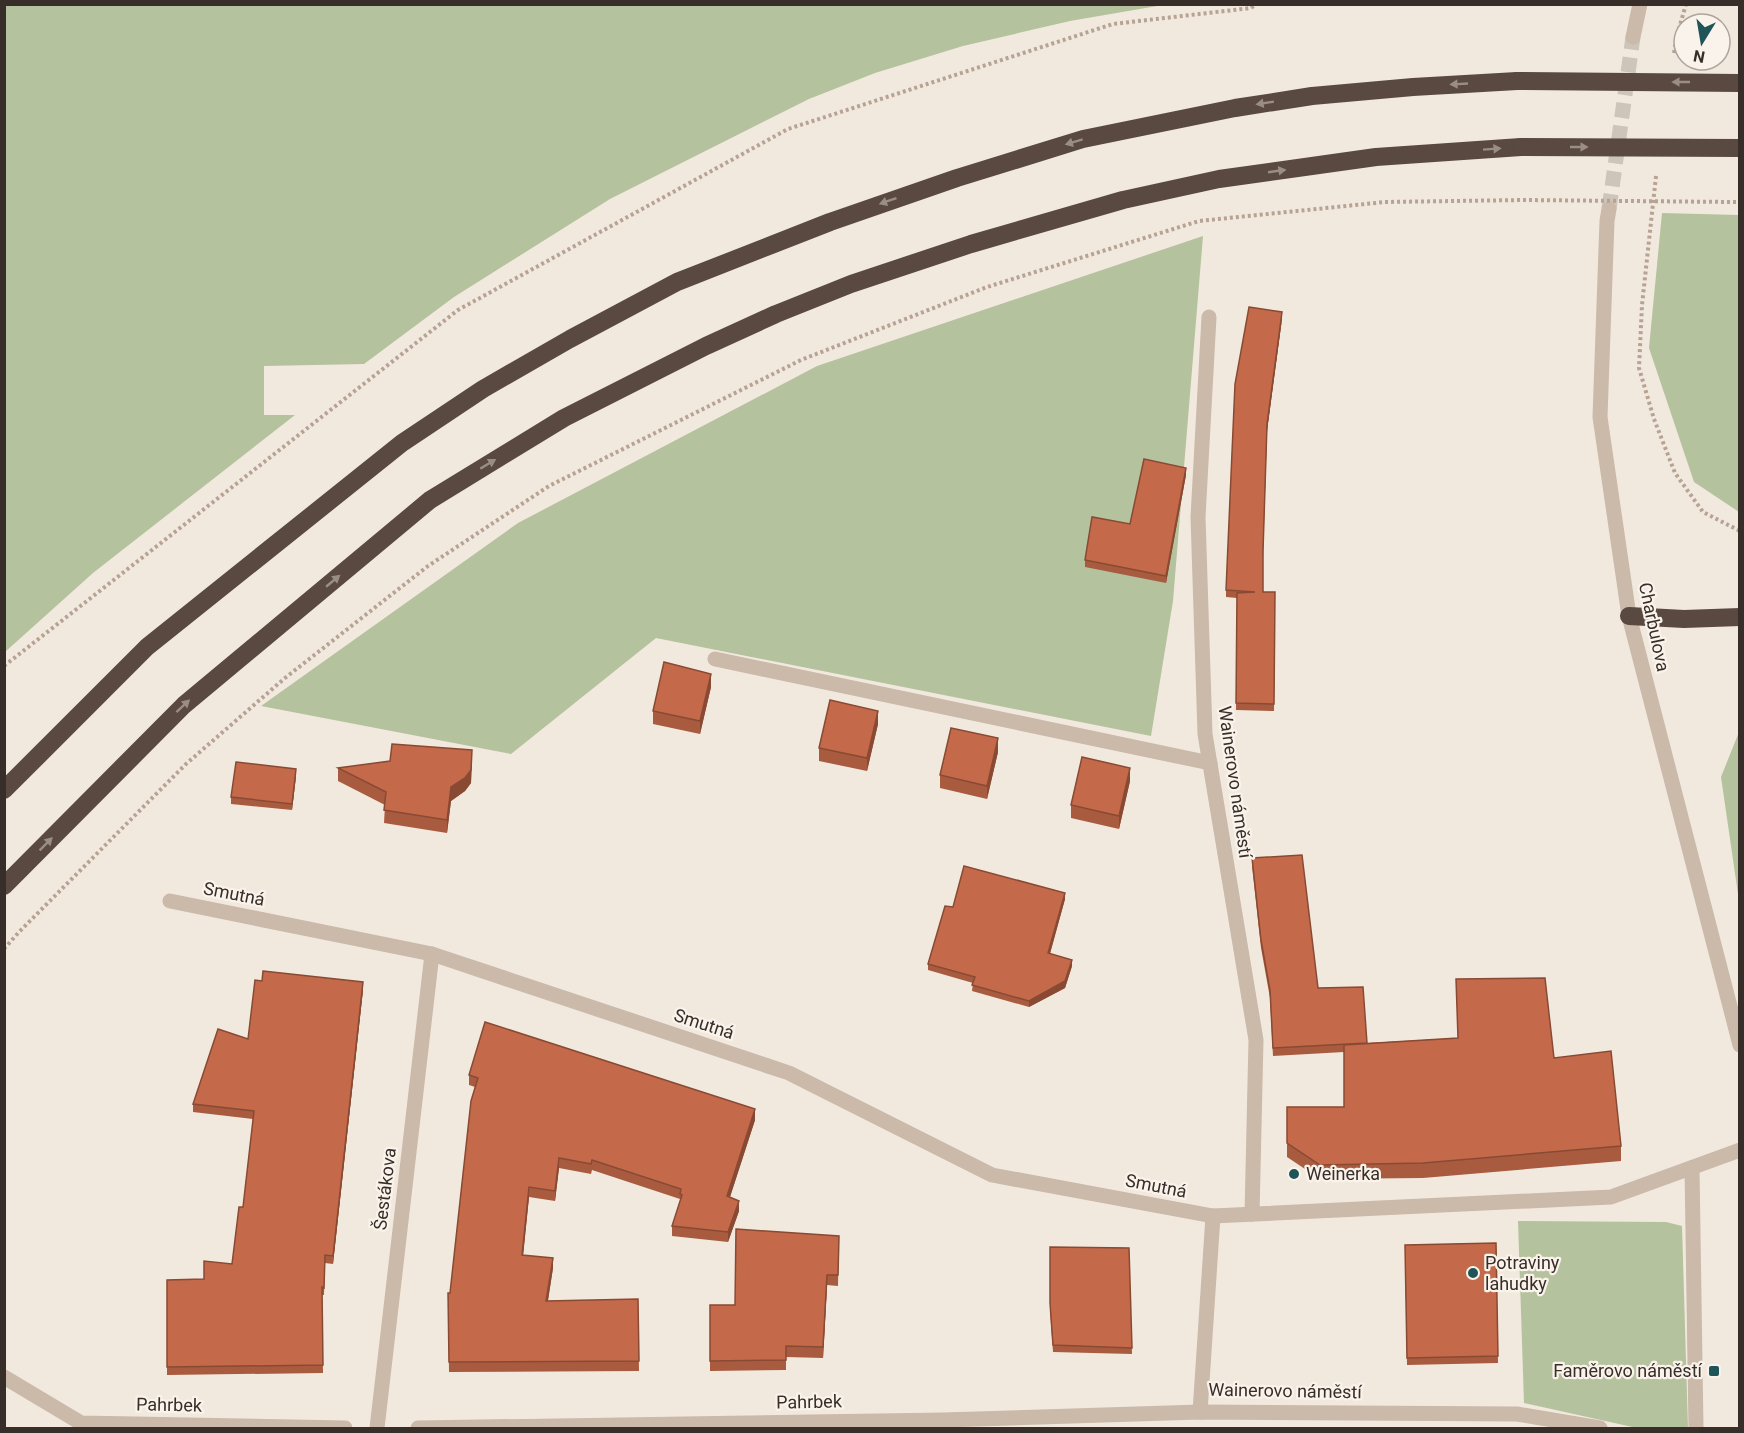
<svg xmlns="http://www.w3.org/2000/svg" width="1744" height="1433" font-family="Roboto,sans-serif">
  <rect width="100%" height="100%" fill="#f2e9de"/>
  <!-- green -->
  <g fill="#b5c29e">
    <polygon points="5,4 1163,4 1163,5 1070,21 963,46 875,73 809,99 610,199 454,297 364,364 264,366 264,415 295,415 93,573 5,652"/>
    <polygon points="1662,213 1739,215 1739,512 1694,482 1649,348"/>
    <polygon points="1203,236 1173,601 1151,736 656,638 511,754 261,706 518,523 817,366"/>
    <polygon points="1739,732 1739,901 1721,777"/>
    <polygon points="1518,1221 1666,1222 1682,1226 1688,1428 1637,1428 1524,1403"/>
  </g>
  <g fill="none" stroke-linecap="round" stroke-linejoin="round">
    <!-- minor-tunnel -->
    <polyline stroke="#cdc4ba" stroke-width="15" stroke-dasharray="15 8" stroke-linecap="butt" points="1609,209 1633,37"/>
    <!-- path -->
    <g stroke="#b7a394" stroke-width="4" stroke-dasharray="3 3" stroke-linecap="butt">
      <polyline points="1674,53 1677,36 1686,4"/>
      <polyline points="1656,176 1642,305 1639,368 1654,419 1675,473 1703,512 1740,531"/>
      <polyline points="1733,202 1740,202"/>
      <polyline points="4,666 458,310 788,129 1113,24 1251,8 1256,4"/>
      <polyline points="4,949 19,932 186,764 285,678 428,566 549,486 801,360 987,287 1199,221 1385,202 1523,200"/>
    </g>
    <!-- minor -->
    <g stroke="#cbb9aa" stroke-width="15">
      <polyline points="1633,37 1640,4"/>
      <polyline points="1609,209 1607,221 1600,417 1629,616 1740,1045"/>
      <polyline points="1209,317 1198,517 1205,734 1256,1040 1252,1214"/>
      <polyline points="715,659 1210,763"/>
      <polyline points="170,901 432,954 789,1073 992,1175 1213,1216 1611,1197 1740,1150"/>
      <polyline points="1692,1168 1696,1428"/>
      <polyline points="4,1377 81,1423 345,1428"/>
      <polyline points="1200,1412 1213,1216"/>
      <polyline points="377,1428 432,954"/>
      <polyline points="418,1428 943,1420 1200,1412 1517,1414 1600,1428"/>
    </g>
    <!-- highway -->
    <g stroke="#594941" stroke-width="18">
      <polyline points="1629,616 1684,619 1740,617"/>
      <polyline points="4,790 147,647 402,443 483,389 570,339 677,282 830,222 957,178 1083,139 1235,108 1312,96 1413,87 1517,81"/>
      <polyline points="4,886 184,705 430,500 564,418 706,346 776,314 851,284 971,244 1123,200 1219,179 1376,157 1521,147"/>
    </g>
    <!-- path-bridge -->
    <polyline stroke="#b7a394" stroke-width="4" stroke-dasharray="3 3" stroke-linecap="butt" points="1523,200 1733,202"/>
    <!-- highway-bridge -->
    <g stroke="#594941" stroke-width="18">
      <polyline points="1517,81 1740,83"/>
      <polyline points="1521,147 1740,148"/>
    </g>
  </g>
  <!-- wall -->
  <g fill="#a95b40">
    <polygon points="1282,319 1267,431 1263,558 1263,592 1275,592 1274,711 1236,710 1237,598 1226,597 1226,590"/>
    <polygon points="1186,475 1166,583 1085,567 1085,560 1130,524"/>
    <polygon points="711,687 700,734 653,724 653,711"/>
    <polygon points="878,724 867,771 819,761 819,748"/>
    <polygon points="998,752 987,799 940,788 940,775"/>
    <polygon points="472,763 471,783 465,791 451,801 447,833 384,823 385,805 338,781 338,768"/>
    <polygon points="296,776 292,810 231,804 231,797"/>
    <polygon points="1130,781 1119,829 1071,818 1071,805"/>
    <polygon points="1252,858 1318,988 1367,1043 1458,1038 1456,979 1554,1058 1621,1146 1621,1161 1423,1178 1320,1179 1287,1157 1287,1107 1344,1107 1344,1052 1273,1056 1270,998 1261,948 1252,866"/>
    <polygon points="1065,899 1050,954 1072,966 1065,988 1029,1007 972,991 973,983 928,970 928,964 953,907"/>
    <polygon points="363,990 333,1264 325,1263 324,1295 322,1295 323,1373 167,1375 167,1280 204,1279 232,1264 243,1207 253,1119 193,1112 193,1104 248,1039"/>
    <polygon points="469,1075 755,1120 730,1197 739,1211 728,1242 672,1236 672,1226 680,1203 680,1199 592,1170 591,1174 559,1168 555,1201 529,1197 523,1256 553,1268 548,1301 638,1299 639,1371 449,1372 448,1293 450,1293 475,1087 469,1085"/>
    <polygon points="839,1236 838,1286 827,1285 823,1358 786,1357 786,1370 710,1371 710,1305 735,1305"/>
    <polygon points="1496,1243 1498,1363 1407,1365 1405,1245"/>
    <polygon points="1050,1247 1129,1248 1132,1354 1053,1352 1050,1310"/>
  </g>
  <!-- shaded-wall -->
  <g fill="#894a34">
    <polygon points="1282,312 1282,319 1267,431 1263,551 1267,424"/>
    <polygon points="1186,468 1186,475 1166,583 1166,576"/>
    <polygon points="711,674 711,687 700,734 700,721"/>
    <polygon points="878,711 878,724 867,771 867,758"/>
    <polygon points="998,738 998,752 987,799 987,786"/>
    <polygon points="472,750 471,783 465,791 451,801 447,833 447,820 451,787"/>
    <polygon points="1130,768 1130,781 1119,829 1119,816"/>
    <polygon points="296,769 296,776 292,810 292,804"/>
    <polygon points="1065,893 1065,899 1048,960 1048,953"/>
    <polygon points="1072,960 1072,966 1065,988 1029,1007 1029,1001"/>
    <polygon points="363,982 363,990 333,1264 333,1256"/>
    <polygon points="755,1109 755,1120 727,1206 727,1196"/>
    <polygon points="559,1158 559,1168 555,1201 555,1191"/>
    <polygon points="529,1187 529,1197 522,1266 522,1255"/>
    <polygon points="739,1201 739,1211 728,1242 728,1232"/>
    <polygon points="553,1258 553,1268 546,1312 546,1301"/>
    <polygon points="827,1275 827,1285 823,1358 823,1347"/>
  </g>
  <!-- building -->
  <g fill="#c46a4a" stroke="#894a34" stroke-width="1.5">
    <polygon points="1249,307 1282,312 1267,424 1263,551 1263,592 1275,592 1274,704 1236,703 1237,593 1255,592 1226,590 1235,384"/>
    <polygon points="1144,459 1186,468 1166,576 1085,560 1092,517 1130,524"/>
    <polygon points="664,662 711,674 700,721 653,711"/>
    <polygon points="830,700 878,711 867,758 819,748"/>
    <polygon points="951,728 998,738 987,786 940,775"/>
    <polygon points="392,744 472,750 471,770 465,778 451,787 447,820 384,810 386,792 338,768 390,761"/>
    <polygon points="1082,757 1130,768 1119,816 1071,805"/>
    <polygon points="236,762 296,769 292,804 231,797"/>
    <polygon points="1302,855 1318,988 1363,987 1367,1043 1273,1048 1270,990 1261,940 1252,858"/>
    <polygon points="964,866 1065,893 1048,953 1072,960 1065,981 1029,1001 972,985 975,977 928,964 945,906 953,907"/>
    <polygon points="263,971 363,982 333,1256 325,1255 324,1288 322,1287 323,1365 167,1367 167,1280 204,1279 204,1261 232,1264 239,1207 243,1207 254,1111 193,1104 218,1029 248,1039 255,980 262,981"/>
    <polygon points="1545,978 1554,1058 1611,1051 1621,1146 1423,1163 1320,1165 1287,1143 1287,1107 1344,1107 1344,1045 1458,1038 1456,979"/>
    <polygon points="485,1022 755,1109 727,1196 739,1201 728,1232 672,1226 682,1195 680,1194 681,1189 592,1160 591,1164 559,1158 555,1191 529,1187 522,1255 553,1258 546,1301 638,1299 639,1361 449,1362 448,1293 450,1293 471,1101 478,1078 469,1075"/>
    <polygon points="736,1229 839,1236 838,1275 827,1275 823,1347 786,1346 786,1360 710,1361 710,1305 735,1305"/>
    <polygon points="1496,1243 1498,1356 1407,1358 1405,1245"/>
    <polygon points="1050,1247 1129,1248 1132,1348 1053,1345 1050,1303"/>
  </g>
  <!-- one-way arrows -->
  <defs><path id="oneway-solid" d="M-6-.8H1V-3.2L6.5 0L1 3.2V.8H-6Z" transform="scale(1.5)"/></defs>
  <g fill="#998d85">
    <use href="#oneway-solid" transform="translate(1681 82) rotate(-180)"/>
    <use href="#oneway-solid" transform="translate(1459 84) rotate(177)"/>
    <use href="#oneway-solid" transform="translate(1265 103) rotate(171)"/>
    <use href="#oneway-solid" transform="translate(1074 142) rotate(163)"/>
    <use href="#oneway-solid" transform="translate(1579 147)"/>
    <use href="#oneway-solid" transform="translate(1492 149) rotate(-4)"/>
    <use href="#oneway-solid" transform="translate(1277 171) rotate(-8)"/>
    <use href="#oneway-solid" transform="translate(888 201) rotate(161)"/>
    <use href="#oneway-solid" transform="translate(488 464) rotate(-31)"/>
    <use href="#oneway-solid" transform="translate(333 581) rotate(-40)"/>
    <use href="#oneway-solid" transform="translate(183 706) rotate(-43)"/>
    <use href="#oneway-solid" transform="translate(46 844) rotate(-45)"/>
  </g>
  <!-- markers -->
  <g fill="#1f5559" stroke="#faf3eb" stroke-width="2">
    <circle cx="1294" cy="1174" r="6"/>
    <circle cx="1473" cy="1273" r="6"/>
    <rect x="1708" y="1365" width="12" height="12" rx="3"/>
  </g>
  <g text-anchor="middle" stroke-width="4.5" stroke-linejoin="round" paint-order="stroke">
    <!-- street labels -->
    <g font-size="18" fill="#382e29" stroke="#faf3eb">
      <text transform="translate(1654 627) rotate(78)" y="6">Charbulova</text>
      <text transform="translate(1235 782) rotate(82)" y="6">Wainerovo náměstí</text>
      <text transform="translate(234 894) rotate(11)" y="6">Smutná</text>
      <text transform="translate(704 1024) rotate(18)" y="6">Smutná</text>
      <text transform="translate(1156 1186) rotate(11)" y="6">Smutná</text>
      <text transform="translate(385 1189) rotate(-83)" y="6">Šestákova</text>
      <text transform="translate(1285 1391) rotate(1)" y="6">Wainerovo náměstí</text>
      <text transform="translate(809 1402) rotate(-1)" y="6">Pahrbek</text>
      <text transform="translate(169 1405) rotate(1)" y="6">Pahrbek</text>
    </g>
    <!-- poi labels -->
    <g font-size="18" fill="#382e29" stroke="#faf3eb" text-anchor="start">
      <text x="1306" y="1180">Weinerka</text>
      <text x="1485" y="1269">Potraviny<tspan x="1485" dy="21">lahudky</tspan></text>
      <text x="1702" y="1377" text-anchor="end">Faměrovo náměstí</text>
    </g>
  </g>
  <!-- border -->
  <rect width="1744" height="1433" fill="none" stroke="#382e29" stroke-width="12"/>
  <!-- north arrow -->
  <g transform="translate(1702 42) rotate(191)"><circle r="28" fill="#faf3eb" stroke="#aca49d" stroke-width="1.5"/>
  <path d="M0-4.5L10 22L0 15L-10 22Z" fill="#1f5559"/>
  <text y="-9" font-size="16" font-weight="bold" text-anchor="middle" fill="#382e29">N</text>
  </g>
</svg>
